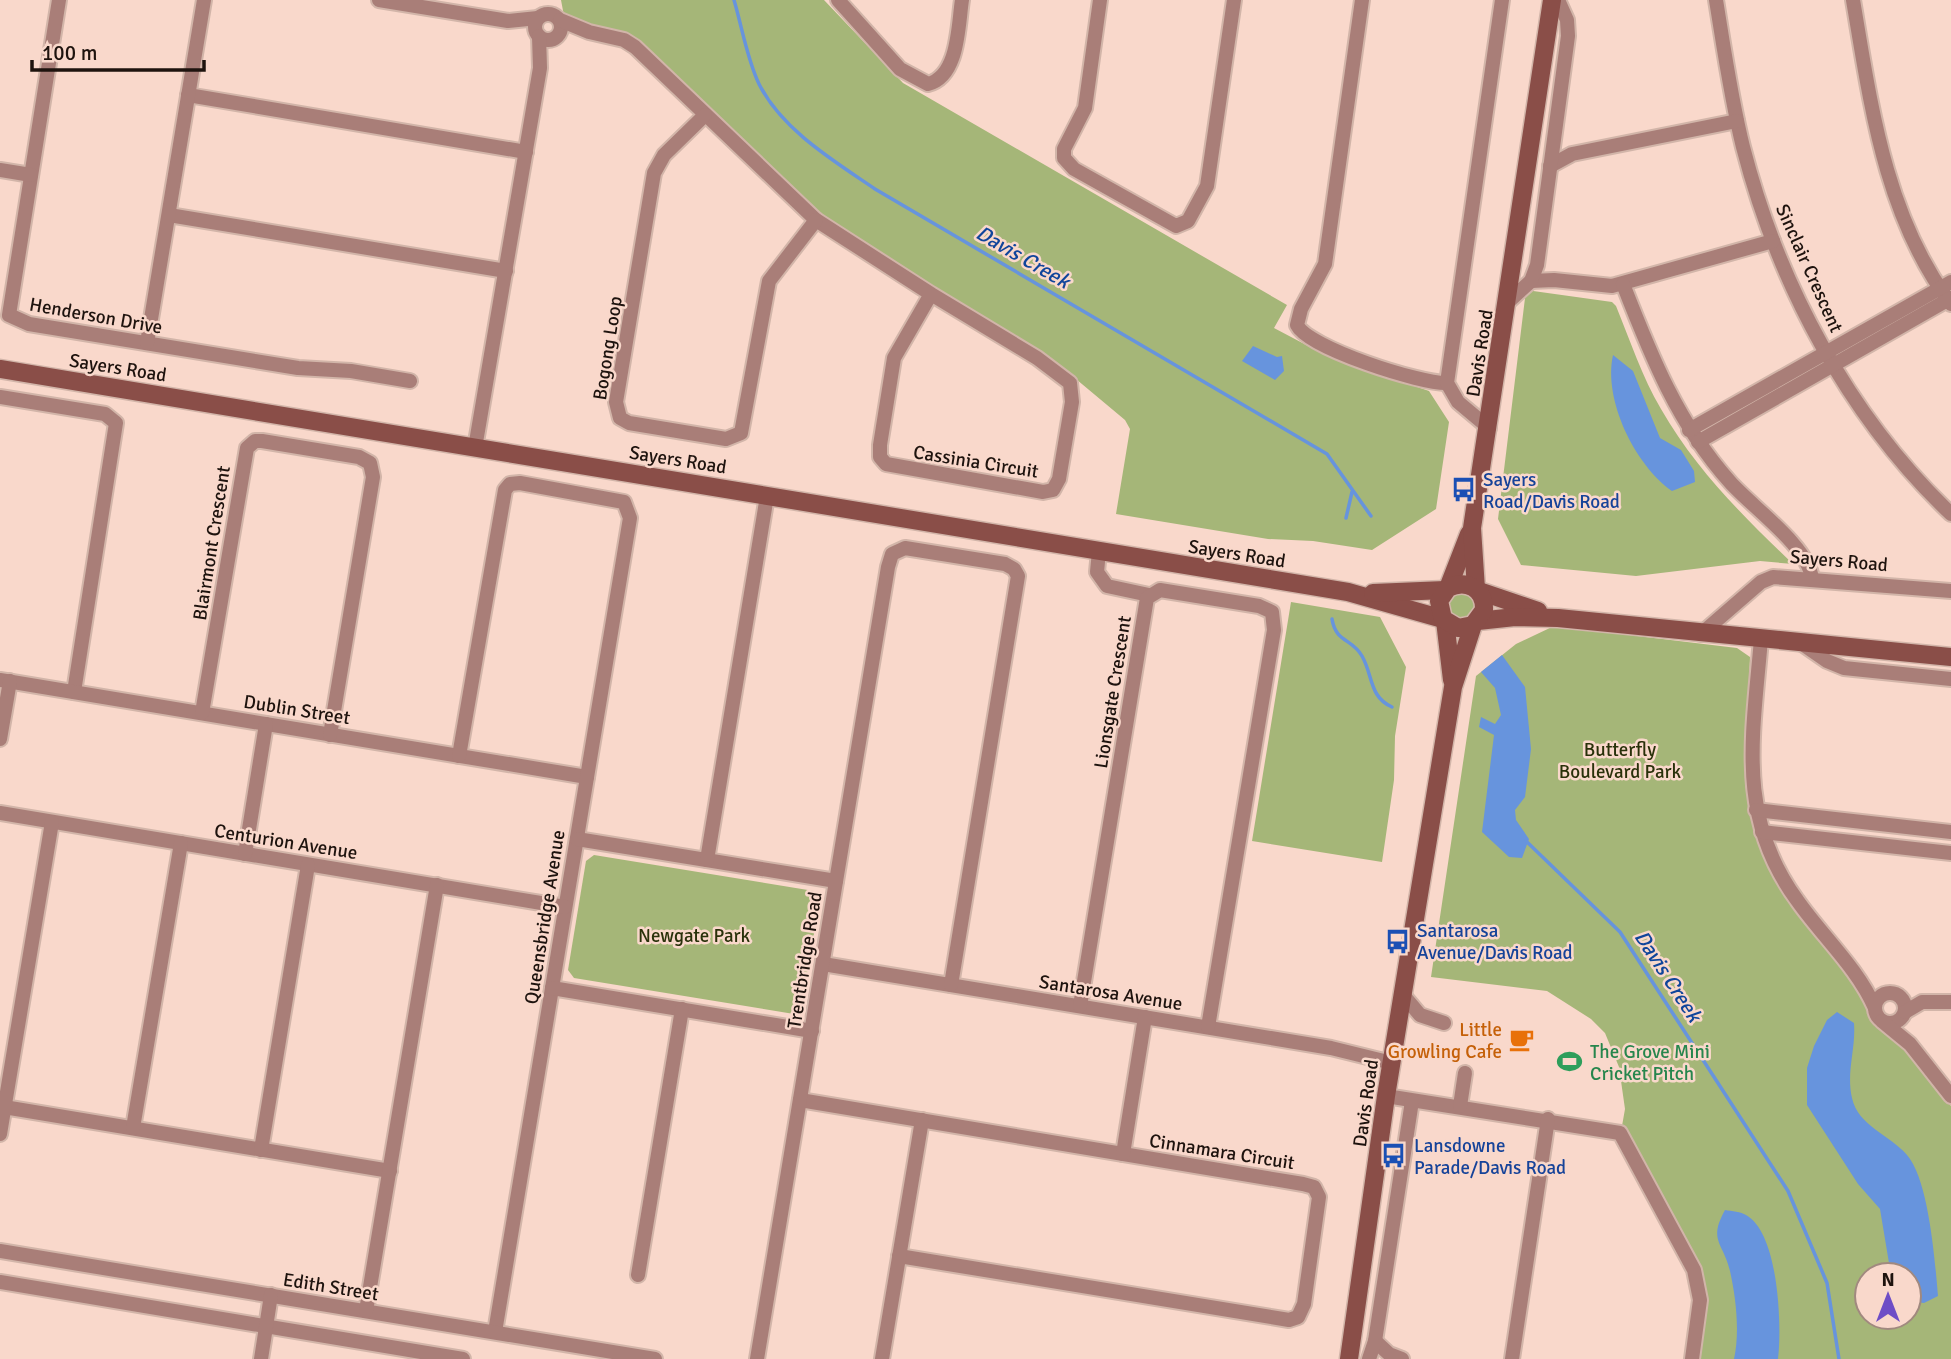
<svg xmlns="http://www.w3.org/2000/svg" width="1951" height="1359" font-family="Signika,sans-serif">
  <rect width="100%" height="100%" fill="#f9d8cb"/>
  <!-- green -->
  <g fill="#a5b678" fill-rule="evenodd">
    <polygon points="561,0 824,0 903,83 1287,305 1274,328 1329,357 1429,391 1449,422 1436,509 1372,550 1313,541 1268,539 1116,514 1130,429 1125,420 1058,364 866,247 815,211 639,42 564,16"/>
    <path d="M1526 290 1612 302 1616 306C1630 340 1642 377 1661 409 1696 470 1743 516 1793 564L1760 561 1636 576 1521 565 1498 519Z"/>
    <circle cx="1461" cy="605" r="13"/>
    <polygon points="1291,602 1380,617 1406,667 1395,736 1394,780 1382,862 1252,841"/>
    <path d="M1554 626 1737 648 1750 657 1745 783 1751 819 1767 864 1793 906 1856 984 1874 1021 1891 1031 1951 1106V1359H1697L1706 1294 1703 1279 1622 1126 1625 1109 1619 1067 1605 1033 1591 1019 1547 991 1431 977 1476 676 1516 644ZM1867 1275H1909V1317H1867Z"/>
    <polygon points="594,855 814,891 820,899 801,1009 794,1014 574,978 568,970 586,861"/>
  </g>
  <!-- water -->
  <g fill="#6794dd">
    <polygon points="1253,346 1277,357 1282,356 1284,371 1275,380 1242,361"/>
    <path d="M1613 355 1633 371 1660 438 1681 450 1694 471 1695 482 1672 491C1635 465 1603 400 1613 355Z"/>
    <polygon points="1502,655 1525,687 1531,749 1525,797 1515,810 1516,820 1529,839 1522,858 1509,857 1482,832 1494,735 1479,727 1481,717 1495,724 1501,715 1495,688 1481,672"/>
    <path d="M1837 1012 1854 1023C1856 1049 1846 1072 1852 1098 1858 1126 1890 1135 1907 1155 1929 1180 1935 1262 1938 1296L1924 1303 1909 1301V1275H1891L1880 1209 1858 1184 1807 1105V1068L1814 1046 1827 1020Z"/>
    <path d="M1725 1210C1732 1211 1741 1212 1746 1215 1779 1233 1782 1327 1778 1359H1734C1740 1332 1736 1298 1730 1271 1723 1242 1708 1241 1725 1210Z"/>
  </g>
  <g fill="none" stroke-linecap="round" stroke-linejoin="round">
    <!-- stream -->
    <g stroke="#6794dd" stroke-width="3.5">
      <path d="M734 0C742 27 747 59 759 84 782 130 834 161 875 189L1327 454 1371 516"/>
      <polyline points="1346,518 1352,492"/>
      <path d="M1332 619C1336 643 1352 638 1362 656 1373 675 1369 697 1392 707"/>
      <polyline points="1526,841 1620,932 1788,1191 1827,1283 1839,1359"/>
    </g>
    <defs>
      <g id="street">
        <polyline points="59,0 9,315 29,324 298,368 351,371 410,381"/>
        <polyline points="379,0 508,21 538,18"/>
        <path d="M838 0 900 69 928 84C959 76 958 25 962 0"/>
        <polyline points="1100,0 1085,108 1064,149 1064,158 1074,169 1176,226 1188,221 1207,186 1234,0"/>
        <path d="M1362 0 1325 264 1301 309 1297 325C1308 348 1421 384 1447 383"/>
        <path d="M1716 0C1724 49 1731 99 1743 147 1778 283 1848 416 1951 514"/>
        <path d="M1853 0C1871 106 1885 216 1951 304"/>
        <circle cx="548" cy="27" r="13"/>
        <polyline points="560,20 589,32 624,40 635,47 816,220 931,294 894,358 880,445 880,457 886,464 1043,492 1053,490 1059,479 1072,402 1070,383 1037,358 931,294"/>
        <polyline points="188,95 526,152"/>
        <polyline points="705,115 664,155 654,173 616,402 620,418 629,423 726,439 741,433 769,281 816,220"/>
        <polyline points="1550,166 1572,154 1737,121"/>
        <polyline points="0,170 31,175"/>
        <polyline points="169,215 506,271"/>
        <polyline points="1531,281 1554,280 1612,286 1773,241"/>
        <path d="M1623 284C1651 356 1678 424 1730 482 1752 507 1809 547 1812 579"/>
        <polyline points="1508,302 1531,281 1537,265 1568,36 1567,20 1558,0"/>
        <polyline points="147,343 204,0"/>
        <polyline points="0,397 105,414 116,423 74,692"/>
        <polyline points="1489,428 1458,402 1447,383 1502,0"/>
        <polyline points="1689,430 1951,282"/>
        <polyline points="1698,442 1951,298"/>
        <polyline points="475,448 540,68 539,36"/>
        <polyline points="1099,551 1097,572 1107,586 1149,595"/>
        <polyline points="1701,634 1761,582 1773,577 1951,591"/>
        <path d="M1761 639C1753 735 1736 817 1797 900 1822 936 1857 967 1875 1008"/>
        <polyline points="1801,643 1827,661 1844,668 1951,679"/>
        <polyline points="0,680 587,777"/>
        <polyline points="202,713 247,448 255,441 262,441 359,457 370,463 373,477 330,735"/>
        <polyline points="0,739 10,681"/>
        <polyline points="459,756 505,490 510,484 520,483 624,502 630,518 495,1332"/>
        <polyline points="1756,810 1951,832"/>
        <polyline points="0,813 565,907"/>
        <polyline points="1762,832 1951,853"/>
        <polyline points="577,839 836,881"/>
        <polyline points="245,854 266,724"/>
        <polyline points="707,860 767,496"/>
        <polyline points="823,964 1331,1048 1392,1063"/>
        <polyline points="552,988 812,1031"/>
        <circle cx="1890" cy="1008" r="15"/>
        <polyline points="1404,996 1420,1015 1444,1023"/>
        <polyline points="1080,1006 1147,598 1160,590 1259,606 1272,612 1274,630 1208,1027"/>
        <polyline points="1905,1012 1922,1002 1951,1002"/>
        <polyline points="1882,1021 1910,1044 1951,1096"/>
        <polyline points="1386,1096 1620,1133 1694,1270 1700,1300 1692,1359"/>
        <polyline points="800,1100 1303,1184 1314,1187 1319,1197 1304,1304 1298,1317 1289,1320 899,1256"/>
        <polyline points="1460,1106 1465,1073"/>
        <polyline points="4,1107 390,1171"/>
        <polyline points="133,1128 181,843"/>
        <polyline points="0,1134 52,822"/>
        <polyline points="261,1150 308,865"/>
        <polyline points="1123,1154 1145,1017"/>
        <polyline points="0,1251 655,1359"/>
        <polyline points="638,1275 682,1009"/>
        <polyline points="0,1282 463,1359"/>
        <polyline points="366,1311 437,885"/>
        <polyline points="1375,1341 1389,1354 1402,1359"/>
        <polyline points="261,1359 271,1295"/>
        <polyline points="757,1359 888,567 892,554 905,548 1005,564 1014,569 1018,576 951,985"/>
        <polyline points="882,1359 922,1120"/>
        <polyline points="1369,1359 1375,1341 1412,1101"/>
        <polyline points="1512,1359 1548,1119"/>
      </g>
      <g id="secondary">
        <polyline points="0,369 1348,592 1443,619"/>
        <polyline points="1448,588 1469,534"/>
        <polyline points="1476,589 1472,528 1552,0"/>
        <polyline points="1479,591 1538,611"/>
        <polyline points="1373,593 1445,590"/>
        <polyline points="1445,621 1452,680"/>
        <polyline points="1478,621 1515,617 1558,618 1951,657"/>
        <path d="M1349 1359 1386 1096 1453 687 1473 625 1484 610C1485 588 1466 579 1448 588L1439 601 1443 619 1458 628 1473 625"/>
      </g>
    </defs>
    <!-- street casing -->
    <use href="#street" stroke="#d2b5a9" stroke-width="18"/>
    <!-- secondary casing -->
    <use href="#secondary" stroke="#d2b5a9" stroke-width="21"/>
    <!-- street -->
    <use href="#street" stroke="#a97e78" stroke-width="14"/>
    <!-- secondary -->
    <use href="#secondary" stroke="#8a4e48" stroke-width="18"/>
  </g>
  <!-- icons -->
  <defs>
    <symbol id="bus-bare" viewBox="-9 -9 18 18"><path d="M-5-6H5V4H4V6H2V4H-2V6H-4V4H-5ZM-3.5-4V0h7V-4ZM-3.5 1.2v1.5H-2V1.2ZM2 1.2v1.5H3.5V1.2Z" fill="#1a4fb4" stroke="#f9d8cb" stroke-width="2.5" paint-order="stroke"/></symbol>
    <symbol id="cafe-bare" viewBox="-9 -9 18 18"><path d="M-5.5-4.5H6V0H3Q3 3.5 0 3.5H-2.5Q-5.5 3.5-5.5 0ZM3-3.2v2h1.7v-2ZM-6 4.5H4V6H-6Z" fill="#e8710a" stroke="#f9d8cb" stroke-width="2.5" paint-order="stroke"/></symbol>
    <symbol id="stadium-bare" viewBox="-9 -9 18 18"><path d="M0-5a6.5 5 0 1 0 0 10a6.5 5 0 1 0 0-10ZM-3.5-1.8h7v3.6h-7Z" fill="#2e9e5b" stroke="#f9d8cb" stroke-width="2.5" paint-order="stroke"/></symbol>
  </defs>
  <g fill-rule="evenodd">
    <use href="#bus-bare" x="1446" y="472" width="35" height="35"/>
    <use href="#bus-bare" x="1380" y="924" width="35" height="35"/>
    <use href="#cafe-bare" x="1504" y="1022" width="35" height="35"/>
    <use href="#stadium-bare" x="1552" y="1044" width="35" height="35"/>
    <use href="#bus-bare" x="1376" y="1138" width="35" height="35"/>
  </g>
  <g text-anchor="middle" stroke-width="5" stroke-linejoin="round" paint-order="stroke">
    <!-- street labels -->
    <g font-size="19" fill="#1e130e" stroke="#f9d8cb">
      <text transform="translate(1810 268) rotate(66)" y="7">Sinclair Crescent</text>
      <text transform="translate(96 315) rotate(10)" y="7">Henderson Drive</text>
      <text transform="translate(607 348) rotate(-81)" y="7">Bogong Loop</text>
      <text transform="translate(1479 353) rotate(-81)" y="7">Davis Road</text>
      <text transform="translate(118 367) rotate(9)" y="7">Sayers Road</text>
      <text transform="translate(678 459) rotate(9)" y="7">Sayers Road</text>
      <text transform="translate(976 461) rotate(9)" y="7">Cassinia Circuit</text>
      <text transform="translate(211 543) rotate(-81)" y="7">Blairmont Crescent</text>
      <text transform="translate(1237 553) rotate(9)" y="7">Sayers Road</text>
      <text transform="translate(1839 560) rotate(5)" y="7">Sayers Road</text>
      <text transform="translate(1112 692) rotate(-81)" y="7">Lionsgate Crescent</text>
      <text transform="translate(297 709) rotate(9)" y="7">Dublin Street</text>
      <text transform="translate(286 841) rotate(9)" y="7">Centurion Avenue</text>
      <text transform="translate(544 917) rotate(-81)" y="7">Queensbridge Avenue</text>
      <text transform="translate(804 960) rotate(-81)" y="7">Trentbridge Road</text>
      <text transform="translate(1111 992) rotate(9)" y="7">Santarosa Avenue</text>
      <text transform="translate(1365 1103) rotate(-82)" y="7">Davis Road</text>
      <text transform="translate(1222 1151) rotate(9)" y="7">Cinnamara Circuit</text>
      <text transform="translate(331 1286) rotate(9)" y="7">Edith Street</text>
    </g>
    <!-- transit labels -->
    <g font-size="19" fill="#164399" stroke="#f9d8cb" text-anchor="start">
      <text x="1483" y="486">Sayers<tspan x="1483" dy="22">Road/Davis Road</tspan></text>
      <text x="1417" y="937">Santarosa<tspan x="1417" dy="22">Avenue/Davis Road</tspan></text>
      <text x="1414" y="1152">Lansdowne<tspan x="1414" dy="22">Parade/Davis Road</tspan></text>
    </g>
    <!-- park labels -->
    <g font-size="19" fill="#29310a" stroke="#f9d8cb">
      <text x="1620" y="756">Butterfly<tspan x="1620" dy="22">Boulevard Park</tspan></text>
      <text x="694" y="942">Newgate Park</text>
    </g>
    <!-- food labels -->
    <g font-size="19" fill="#c56008" stroke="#f9d8cb" text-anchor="end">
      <text x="1502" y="1036">Little<tspan x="1502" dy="22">Growling Cafe</tspan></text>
    </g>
    <!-- leisure labels -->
    <g font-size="19" fill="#27864d" stroke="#f9d8cb" text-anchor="start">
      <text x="1590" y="1058">The Grove Mini<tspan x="1590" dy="22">Cricket Pitch</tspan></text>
    </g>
    <!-- water labels -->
    <g font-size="21" font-style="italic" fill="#10459b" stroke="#f9d8cb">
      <text transform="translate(1023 257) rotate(30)" y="7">Davis Creek</text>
      <text transform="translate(1668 976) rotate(57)" y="7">Davis Creek</text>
    </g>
  </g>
  <!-- north arrow -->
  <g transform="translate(1888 1296)"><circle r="33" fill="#f9d8cb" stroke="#a1897f" stroke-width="2"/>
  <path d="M0-5L12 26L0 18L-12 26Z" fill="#6e4dc6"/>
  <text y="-10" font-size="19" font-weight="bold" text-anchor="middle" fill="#1e130e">N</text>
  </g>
  <!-- scale -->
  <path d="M32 60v10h172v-10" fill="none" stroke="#1e130e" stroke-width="3.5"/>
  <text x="42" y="60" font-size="21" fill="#1e130e" stroke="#f9d8cb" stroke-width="5" paint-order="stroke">100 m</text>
</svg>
